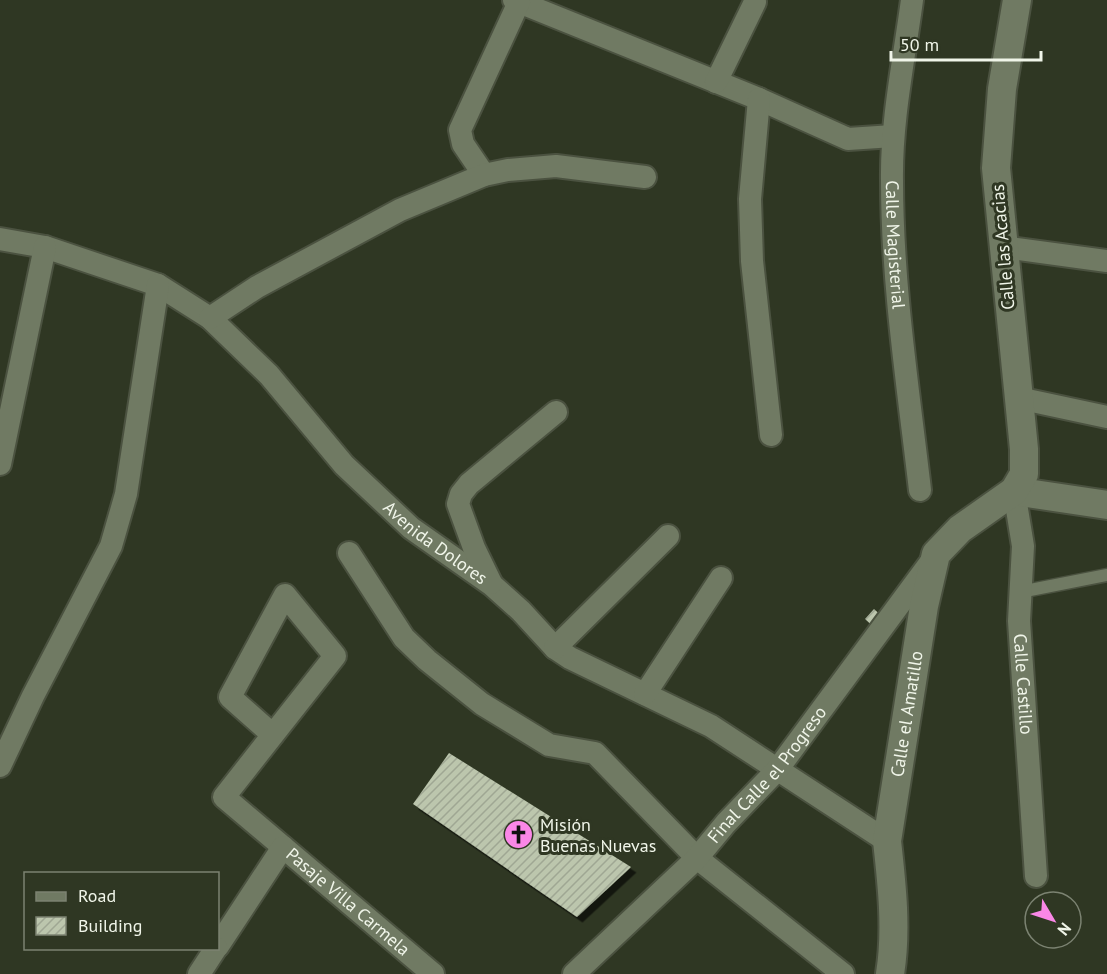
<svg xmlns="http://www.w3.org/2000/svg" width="1107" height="974" font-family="'PT Sans',sans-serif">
  <defs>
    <pattern id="building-hatch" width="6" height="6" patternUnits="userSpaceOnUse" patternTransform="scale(1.5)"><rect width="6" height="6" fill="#bcc6ad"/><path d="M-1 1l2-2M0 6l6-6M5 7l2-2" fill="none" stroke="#9fa793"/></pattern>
    <filter id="shadow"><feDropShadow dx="5.5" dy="5.5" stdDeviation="0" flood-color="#0009"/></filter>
  </defs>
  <rect width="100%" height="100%" fill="#2f3723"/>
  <!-- building -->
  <g fill="url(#building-hatch)" filter="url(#shadow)">
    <polygon points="874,609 887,621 878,631 865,619"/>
    <polygon points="449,753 631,867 577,917 413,804"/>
  </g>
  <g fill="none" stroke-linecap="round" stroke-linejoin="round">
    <defs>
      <polyline id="service" points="1020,592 1107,575"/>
      <g id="minor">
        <polyline points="514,0 759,99 848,139 893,136"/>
        <path id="s1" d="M912 0C904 60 891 121 892 181 892 284 908 387 920 490"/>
        <polyline points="716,82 755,2"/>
        <polyline points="759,99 750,199 752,261 771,435"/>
        <polyline points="484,175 463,144 460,130 519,2"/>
        <path id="s2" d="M0 239 45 247 158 285 210 318 269 375 344 465 411 528 492 585 521 611 555 648 570 658 711 726 887 841"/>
        <polyline points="1003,247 1107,261"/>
        <polyline points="210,318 257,287 400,210 484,175 508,170 556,166 645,177"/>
        <polyline points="1018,398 1107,417"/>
        <polyline points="0,464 45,247"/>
        <path id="s3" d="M1014 491 1023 546 1019 621 1036 876"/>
        <polyline points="349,553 404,638 427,660 482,704 549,745 595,753 697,858 843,974"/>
        <polyline points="491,583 474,548 458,504 461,494 469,484 556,412"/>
        <polyline points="555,648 668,536"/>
        <polyline points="645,694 721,578"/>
        <path id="s4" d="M273 735 230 697 285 595 335 656 224 797 433 974"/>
        <polyline points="0,766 33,696 111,546 126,494 158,285"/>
        <polyline points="218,946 283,847"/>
        <polyline points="199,974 216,948"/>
        <path id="s5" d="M574 974 697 858 726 823 777 770 933 559"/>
      </g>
      <g id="tertiary">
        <polyline points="1014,491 1107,505"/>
        <path id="s6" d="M890 974C897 931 892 885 887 841L924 606 936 554 960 529 1014 491 1024 474V449L996 168 1002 89 1017 0"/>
      </g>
    </defs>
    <!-- service casing -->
    <use href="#service" stroke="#4b5240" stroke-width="15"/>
    <!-- minor casing -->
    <use href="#minor" stroke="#4b5240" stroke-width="26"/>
    <!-- tertiary casing -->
    <use href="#tertiary" stroke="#4b5240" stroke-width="32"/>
    <!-- service -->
    <use href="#service" stroke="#707a63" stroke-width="12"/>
    <!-- minor -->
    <use href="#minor" stroke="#707a63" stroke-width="22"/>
    <!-- tertiary -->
    <use href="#tertiary" stroke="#707a63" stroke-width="28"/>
  </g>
  <!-- icons -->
  <defs>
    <symbol id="church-disc" viewBox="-11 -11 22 22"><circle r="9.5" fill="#fa87e7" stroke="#2f3723"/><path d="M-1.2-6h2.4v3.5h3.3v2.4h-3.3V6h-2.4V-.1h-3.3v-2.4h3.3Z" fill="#111"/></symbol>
  </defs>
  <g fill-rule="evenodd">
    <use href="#church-disc" x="502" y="818" width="33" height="33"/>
  </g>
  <g text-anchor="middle" stroke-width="6" stroke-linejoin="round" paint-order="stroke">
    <!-- street labels -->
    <g font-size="18" fill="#f0f5e9" stroke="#2f3723">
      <text dy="6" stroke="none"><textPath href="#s1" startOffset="246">Calle Magisterial</textPath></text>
      <text transform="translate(1003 247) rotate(-95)" y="6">Calle las Acacias</text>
      <text dy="6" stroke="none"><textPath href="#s2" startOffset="546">Avenida Dolores</textPath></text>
      <text dy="6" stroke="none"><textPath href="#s3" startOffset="194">Calle Castillo</textPath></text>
      <text dy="6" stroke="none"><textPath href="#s6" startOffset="262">Calle el Amatillo</textPath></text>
      <text dy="6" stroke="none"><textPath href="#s5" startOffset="278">Final Calle el Progreso</textPath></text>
      <text dy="6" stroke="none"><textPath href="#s4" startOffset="594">Pasaje Villa Carmela</textPath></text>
    </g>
    <!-- poi labels -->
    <g font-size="18" fill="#f0f5e9" stroke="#2f3723" text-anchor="start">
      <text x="540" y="831">Misión<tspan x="540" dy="21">Buenas Nuevas</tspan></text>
    </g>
  </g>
  <!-- legend -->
  <rect x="24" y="872" width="195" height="78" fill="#2f3723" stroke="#7c8372" stroke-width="1.5"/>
  <rect x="36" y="892" width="30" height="9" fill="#707a63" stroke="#7c8372" stroke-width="1.5"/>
  <text x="78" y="902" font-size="18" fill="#f0f5e9">Road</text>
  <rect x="36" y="917" width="30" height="18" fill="url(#building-hatch)" stroke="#7c8372" stroke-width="1.5"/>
  <text x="78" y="932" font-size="18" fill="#f0f5e9">Building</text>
  <!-- north arrow -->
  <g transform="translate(1053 920) rotate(129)"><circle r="28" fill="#2f3723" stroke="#7c8372" stroke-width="1.5"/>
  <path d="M0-4.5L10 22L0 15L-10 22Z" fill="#fa87e7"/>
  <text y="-9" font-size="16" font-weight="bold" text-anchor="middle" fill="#f0f5e9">N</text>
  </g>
  <!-- scale -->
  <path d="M891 51v9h150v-9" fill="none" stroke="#f0f5e9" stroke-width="3"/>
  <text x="900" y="51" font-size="18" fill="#f0f5e9" stroke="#2f3723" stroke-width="4.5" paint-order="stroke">50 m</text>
</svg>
